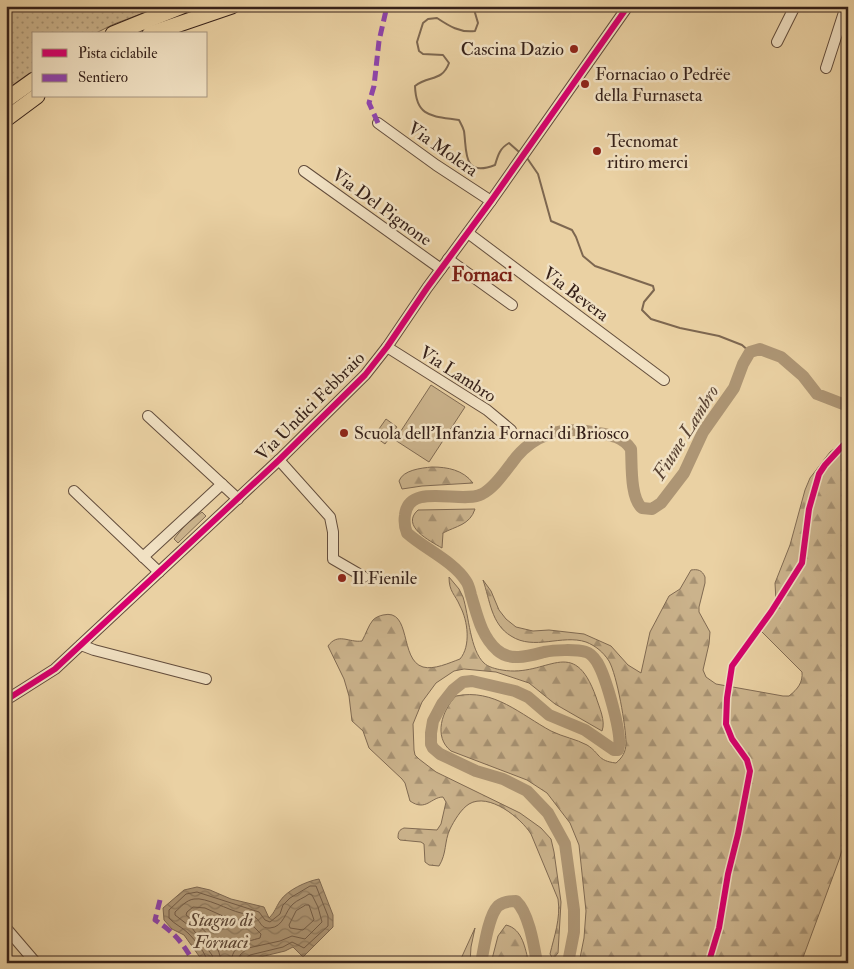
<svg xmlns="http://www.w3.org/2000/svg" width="854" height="969" font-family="'IM FELL Double Pica',serif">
  <defs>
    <pattern id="grass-dots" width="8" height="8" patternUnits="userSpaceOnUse" patternTransform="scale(1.25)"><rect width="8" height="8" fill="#cbb38c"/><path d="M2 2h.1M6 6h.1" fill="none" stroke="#a69172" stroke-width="1.8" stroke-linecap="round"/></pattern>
    <pattern id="forest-firs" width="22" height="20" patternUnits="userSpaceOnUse" patternTransform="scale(1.25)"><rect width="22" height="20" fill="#cbb38c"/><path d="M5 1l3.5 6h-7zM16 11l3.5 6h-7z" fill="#a69172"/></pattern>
    <pattern id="water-waves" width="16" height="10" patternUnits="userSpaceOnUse" patternTransform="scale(1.25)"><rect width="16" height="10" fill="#ad9574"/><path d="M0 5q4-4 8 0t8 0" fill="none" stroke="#8e795e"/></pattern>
  </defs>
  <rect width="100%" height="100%" fill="#ead1a3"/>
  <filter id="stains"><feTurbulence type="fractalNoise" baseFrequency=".004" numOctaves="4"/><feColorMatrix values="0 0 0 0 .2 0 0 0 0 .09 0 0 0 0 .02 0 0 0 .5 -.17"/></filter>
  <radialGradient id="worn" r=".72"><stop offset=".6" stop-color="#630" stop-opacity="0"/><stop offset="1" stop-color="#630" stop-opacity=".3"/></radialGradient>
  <!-- grass -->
  <polygon fill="url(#grass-dots)" stroke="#806a52" points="6,6 162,6 114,24 94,34 34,34 34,71 6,92"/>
  <!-- forest -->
  <g fill="url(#forest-firs)" stroke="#806a52">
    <path d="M848 439V831L839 860 801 963H579L584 938 586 911 579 845 570 823 547 793 527 780 451 751C433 737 442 710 456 696 494 688 521 715 551 731 563 737 576 739 587 745 600 753 597 761 616 763 622 758 626 752 626 743 626 727 617 675 609 661 603 652 596 646 586 642 562 634 534 651 511 636 491 624 490 600 483 580L491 591 499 610 506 619 516 627 533 631 549 630 584 634 611 646 628 665 641 673 650 632 669 596 680 589 691 570C698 569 702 570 705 577V583L699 607V612L710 632 709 644 703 670 706 677 716 684 783 696H789C798 689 803 682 802 672L759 629 776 601 775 583 790 545 805 490 810 478 830 452Z"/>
    <path d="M432 467C448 467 463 470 473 483L422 486 402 489 399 481C403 470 421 468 432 467Z"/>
    <path d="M475 509C470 525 456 526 443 533L442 548C430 541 400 526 418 510Z"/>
    <path d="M449 577 459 589 463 597C469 616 470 650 484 663 488 667 496 669 502 670 548 678 573 633 596 697 599 707 606 721 602 731L555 704 529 683 496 672 464 669 454 671 436 683 422 702 413 724 414 750 415 755 419 759 436 772 520 813 541 828 551 839 554 852 561 902 558 953 553 959 550 954C554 937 561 918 558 899L531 834C521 818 489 792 469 804 461 809 454 821 450 829 444 842 447 853 439 866L429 865 425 862 424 844 421 842 400 840 398 838C398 832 399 830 404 828L437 830 441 824 446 802 443 797C431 797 426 812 410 801L405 783 402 779 369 748 363 731 352 721 349 696 344 679 328 646C338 632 349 643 362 641 366 634 368 626 373 620 376 617 379 616 383 615 412 608 399 660 423 667 434 670 449 663 460 659 471 646 468 621 460 606 455 594 449 592 449 577Z"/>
    <path d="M506 925C523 929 525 949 529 963H491L498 936Z"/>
    <polygon points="475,928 471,947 470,963 459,963"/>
  </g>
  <!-- park -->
  <g fill="#cbb38c" stroke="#806a52">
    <polygon points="431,385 465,407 429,462 395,440"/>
    <polygon points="386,419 397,427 385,444 374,436"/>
    <polygon points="202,512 206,516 178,543 174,539 186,524"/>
  </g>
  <!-- water -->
  <path fill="url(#water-waves)" stroke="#7d6750" d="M319 879 333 915V927L303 957 293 947 285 951 252 959 248 963H204L184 935 172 929 164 920 163 908 184 890 197 887 210 890 231 899 264 907 269 918C275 912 276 907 280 901 287 890 307 881 319 879Z"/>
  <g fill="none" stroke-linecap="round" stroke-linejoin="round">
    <!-- shore -->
    <g stroke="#725b46" stroke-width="1">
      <polygon points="306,905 309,905 314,920 303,930 290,928 289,925 296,911"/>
      <path d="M208 963C206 953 195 940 188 933 182 927 174 924 169 918V910L186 894 197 892 259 912 265 920 270 922 280 914 283 905 290 898 310 886H316L328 916V926L304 948 292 942 283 947 250 955 246 958 245 963"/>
      <path d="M214 963 212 955 192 928 175 915V912C181 907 186 900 194 899 206 897 228 910 241 913 245 914 253 915 256 918 261 922 261 929 270 928 284 927 285 911 293 904 297 900 304 898 309 894L312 895 318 907 322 922 305 939 292 936 280 941 248 948 240 955 239 963"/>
      <path d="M221 963C221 944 200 925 186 915L187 912 193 907 205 908 225 917 250 923 261 934 260 938C245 942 232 945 231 963"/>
    </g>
    <!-- stream -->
    <g stroke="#7d6750" stroke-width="2">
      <path d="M473 6 478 23 475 31C460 33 449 26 437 18L428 19 423 23 417 42 419 51 423 54 443 55 449 63C442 82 429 75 415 86 416 118 433 116 459 120 461 124 463 127 464 131 467 151 462 178 495 165 498 155 500 148 509 143L518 151"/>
      <polyline points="527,158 538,174 551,221 572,230 576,237 583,256 595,266 653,286 654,290 644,302 642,310 651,319 680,328 719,336 742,345 750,352"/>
    </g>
    <!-- river -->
    <g stroke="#ad9574" stroke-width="12">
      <path d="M481 963C484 949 488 916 498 906 503 902 509 901 516 901 529 913 534 946 537 963"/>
      <path d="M568 963 574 932V910L565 844 548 813 527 791 503 779 476 771 440 754 433 748 431 744V733L433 721 442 704 453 690 463 682 472 681 515 691 528 697 549 715 585 730 614 750H618C624 737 605 675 597 662 595 659 590 653 586 652 576 649 554 650 544 652 529 656 510 662 497 650 481 636 477 614 471 595 470 591 469 585 466 581 453 561 425 549 407 533 404 526 404 522 405 515 409 481 462 505 482 494 494 488 503 474 511 464 532 434 563 425 598 433 611 435 623 437 631 449 632 464 630 498 642 508L652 509 661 503 684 473 703 432 734 388 743 364 750 352 760 349 781 357 803 376 817 394 848 406"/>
    </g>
    <defs>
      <g id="minor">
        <polyline points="777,42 795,6"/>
        <polyline points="826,68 846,6"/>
        <polyline points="378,123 436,165 491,201"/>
        <polyline points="304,171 441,269"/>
        <polyline points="468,233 664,380"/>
        <polyline points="448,259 512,305"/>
        <polyline points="387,347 487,410 511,430"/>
        <polyline points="148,416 238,499"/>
        <polyline points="279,460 330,517 333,532 333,559 364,577"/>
        <polyline points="74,491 159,572"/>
        <polyline points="143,557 222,484"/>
        <polyline points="81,645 94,650 206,679"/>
        <polyline points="6,700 55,669 279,460 365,375 387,347 427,288 491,201 628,6"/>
        <polyline points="6,928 36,963"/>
      </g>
      <g id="highway">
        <polyline points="113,34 182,6"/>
        <polyline points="150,34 232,6"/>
        <polyline points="6,100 34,80"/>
        <polyline points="6,119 37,96"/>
      </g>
    </defs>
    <!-- minor casing -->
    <use href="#minor" stroke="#634d3c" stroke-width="12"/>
    <!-- highway casing -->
    <use href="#highway" stroke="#362119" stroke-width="17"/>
    <!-- minor -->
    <use href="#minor" stroke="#f1e1c3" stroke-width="10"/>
    <!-- highway -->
    <use href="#highway" stroke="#ead1a3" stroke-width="15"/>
    <!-- quiet -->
    <g stroke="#8e44ad" stroke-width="5" stroke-dasharray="10 5" stroke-linecap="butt">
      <polyline points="378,123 369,103 374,86 379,41 387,6"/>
      <path d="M160 900 155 920C175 933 183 943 194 963"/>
    </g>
    <defs>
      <g id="cycleway">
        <polyline points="6,700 55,669 279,460 365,375 387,347 427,288 491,201 628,6"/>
        <polyline points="711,963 710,958 719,928 728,874 738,834 750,771 747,760 732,739 726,724 727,698 732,666 771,612 802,563 809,509 819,474 825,465 848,440"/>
      </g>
    </defs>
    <!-- cycleway casing -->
    <use href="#cycleway" stroke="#f1e1c3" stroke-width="9"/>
    <!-- cycleway -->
    <use href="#cycleway" stroke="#d6006c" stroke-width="6"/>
  </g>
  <!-- markers -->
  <g fill="#8f2418" stroke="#f1e1c3" stroke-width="2">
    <circle cx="574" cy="49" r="5"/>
    <circle cx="585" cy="84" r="5"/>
    <circle cx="597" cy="151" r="5"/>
    <circle cx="344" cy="433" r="5"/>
    <circle cx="342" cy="578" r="5"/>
  </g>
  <g text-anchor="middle" stroke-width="5" stroke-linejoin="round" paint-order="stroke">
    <!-- poi labels -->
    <g font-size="18" fill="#362119" stroke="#f1e1c3" text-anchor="start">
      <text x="564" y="55" text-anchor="end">Cascina Dazio</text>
      <text x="595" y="80">Fornaciao o Pedrëe<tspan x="595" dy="21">della Furnaseta</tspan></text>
      <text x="607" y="147">Tecnomat<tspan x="607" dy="21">ritiro merci</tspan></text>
      <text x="354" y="439">Scuola dell’Infanzia Fornaci di Briosco</text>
      <text x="352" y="584">Il Fienile</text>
    </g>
    <!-- street labels -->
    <g font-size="18" fill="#362119" stroke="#f1e1c3">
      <text transform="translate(443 149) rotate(35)" y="6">Via Molera</text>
      <text transform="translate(382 207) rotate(36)" y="6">Via Del Pignone</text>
      <text transform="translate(576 294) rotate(37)" y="6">Via Bevera</text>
      <text transform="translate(458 374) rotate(33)" y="6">Via Lambro</text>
      <text transform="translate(310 406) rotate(-45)" y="6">Via Undici Febbraio</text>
    </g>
    <!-- water labels -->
    <g font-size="19" font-style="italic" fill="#5a4434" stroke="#f1e1c3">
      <text transform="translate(685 432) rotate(-58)" y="7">Fiume Lambro</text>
      <text x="221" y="926">Stagno di<tspan x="221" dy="22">Fornaci</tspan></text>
    </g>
    <!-- quarter labels -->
    <g font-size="20" font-weight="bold" fill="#7a1f14" stroke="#f1e1c3">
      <text x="482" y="281">Fornaci</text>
    </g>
  </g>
  <!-- margin -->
  <rect width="854" height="969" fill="none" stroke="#ead1a3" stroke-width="25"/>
  <rect x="8" y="8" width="839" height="954" fill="none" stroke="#362119" stroke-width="2.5"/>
  <rect x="12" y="12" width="829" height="944" fill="none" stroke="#362119"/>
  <!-- legend -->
  <rect x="32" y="32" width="175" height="65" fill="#f1e1c3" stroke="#a6947f"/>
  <rect x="42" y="49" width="25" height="8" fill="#d6006c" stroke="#a6947f"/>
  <text x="78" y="58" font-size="15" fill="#362119">Pista ciclabile</text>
  <rect x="42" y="74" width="25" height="8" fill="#8e44ad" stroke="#a6947f"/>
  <text x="78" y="82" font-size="15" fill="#362119">Sentiero</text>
  <rect width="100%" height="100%" filter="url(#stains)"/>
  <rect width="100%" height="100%" fill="url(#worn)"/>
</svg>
